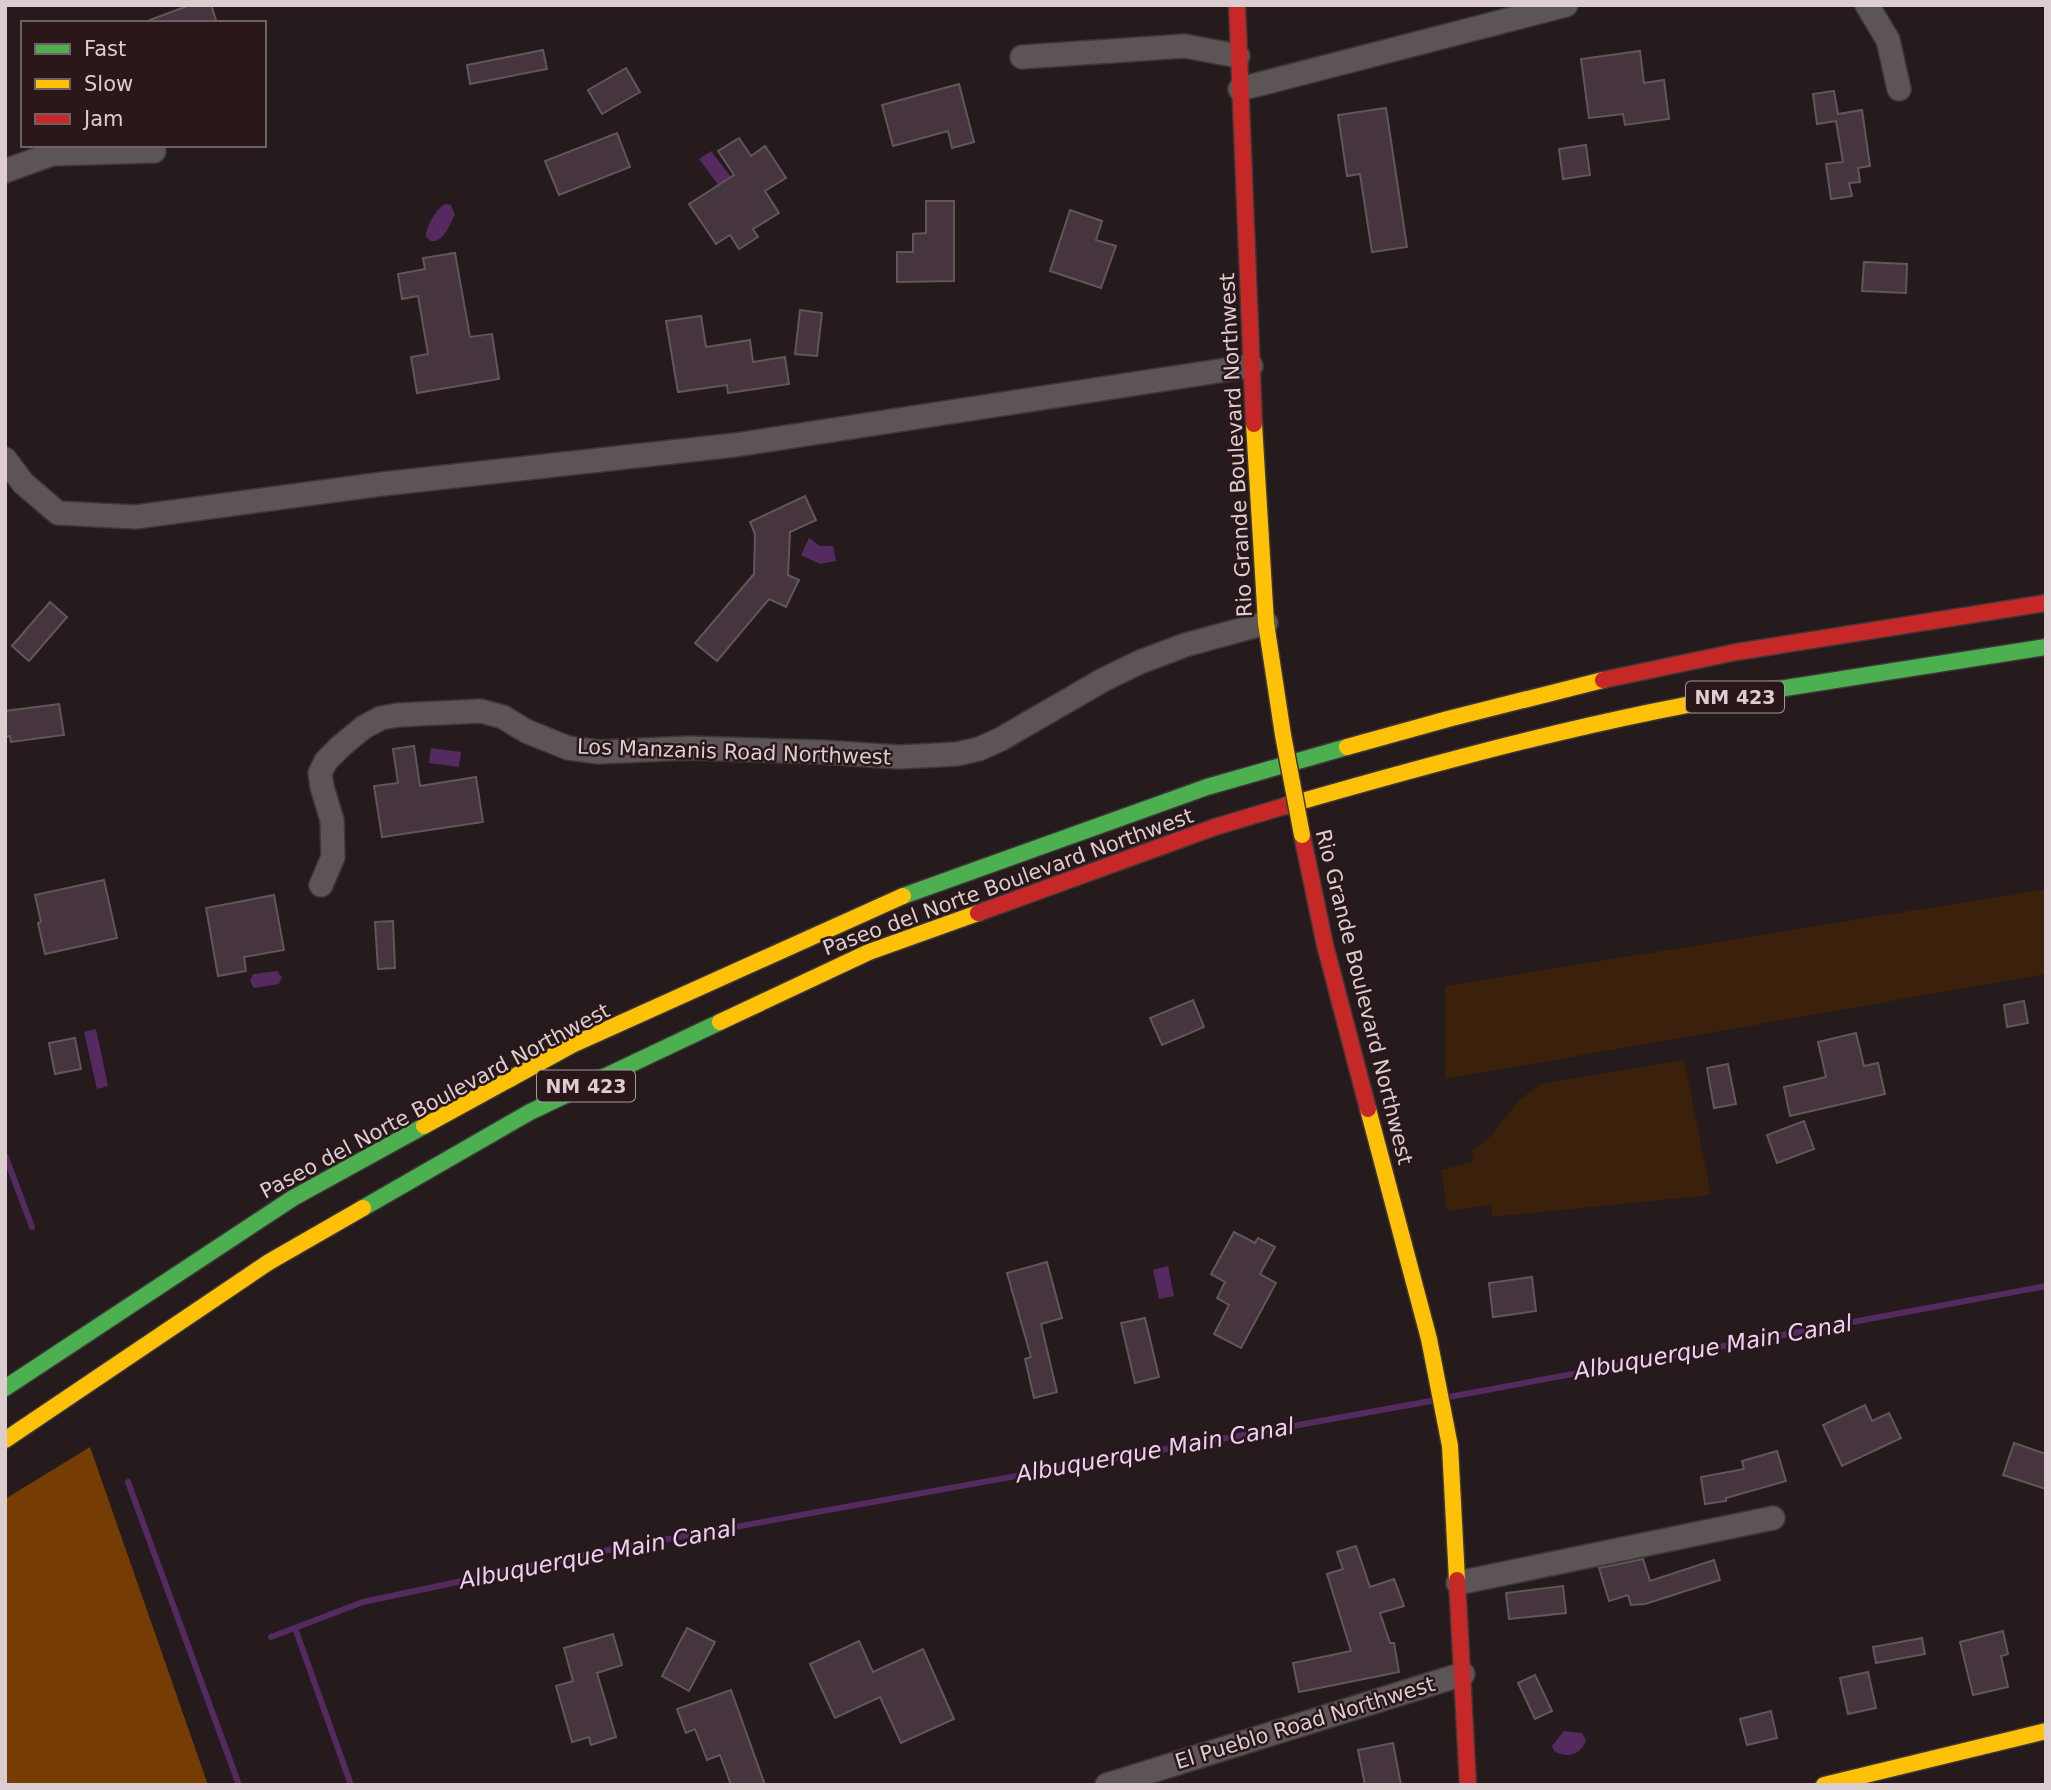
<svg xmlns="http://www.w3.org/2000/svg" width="2051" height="1790" font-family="'DejaVu Sans',sans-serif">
  <rect width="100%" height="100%" fill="#251b1d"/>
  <!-- green -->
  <g fill="#3b200c">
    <polygon points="2046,889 2046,974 1445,1079 1445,986"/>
    <polygon points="1684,1060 1711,1195 1492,1217 1491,1205 1447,1211 1441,1170 1473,1162 1472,1151 1490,1137 1519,1100 1541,1084"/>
  </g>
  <!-- forest -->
  <polygon fill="#753c04" points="90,1447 208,1785 5,1785 5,1499"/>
  <!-- water -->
  <g fill="#542a60">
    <polygon points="711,151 731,177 719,186 699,159"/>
    <path d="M445 204 451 205 455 215C449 225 444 243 431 241L426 237C426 226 436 209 445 204Z"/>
    <polygon points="809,538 820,546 833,546 836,561 820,564 801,555"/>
    <polygon points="431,748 461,752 459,767 429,763"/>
    <polygon points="277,971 282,977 279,984 254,988 250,981 253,974"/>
    <polygon points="96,1029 108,1086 97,1089 84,1032"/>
    <polygon points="1168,1266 1174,1296 1159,1299 1153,1270"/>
    <path d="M1564 1731 1582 1733 1586 1740C1581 1755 1567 1759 1554 1751L1552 1746Z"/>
  </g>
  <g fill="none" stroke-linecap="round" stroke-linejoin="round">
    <!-- stream -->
    <g stroke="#542a60" stroke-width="6">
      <polyline points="5,1155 32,1227"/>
      <polyline points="1449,1397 2046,1286"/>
      <polyline points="128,1482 239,1785"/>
      <polyline points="295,1628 351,1785"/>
      <polyline points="271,1637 363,1602 613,1549 1431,1401"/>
    </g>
  </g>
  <!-- building -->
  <g fill="#46343e" stroke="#5f575a" stroke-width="2">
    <polygon points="190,5 211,5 217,23 148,23 147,21"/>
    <polygon points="543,50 547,69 470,84 467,65"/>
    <polygon points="1640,51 1644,83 1664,80 1669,119 1625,125 1623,114 1589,118 1581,59"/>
    <polygon points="626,68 640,92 602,114 588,90"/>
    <polygon points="959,84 974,142 952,148 948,131 893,146 882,105"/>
    <polygon points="1834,91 1838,114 1862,110 1870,166 1858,168 1860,182 1849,183 1852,196 1831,199 1826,164 1843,162 1836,121 1817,124 1813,94"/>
    <polygon points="1386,108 1407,247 1372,252 1360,174 1347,176 1338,115"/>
    <polygon points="617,133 630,167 559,195 545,161"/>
    <polygon points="739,138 751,156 765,146 786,178 765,191 779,213 753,229 758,237 739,249 730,235 716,244 689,204 734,175 718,151"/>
    <polygon points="1586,145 1590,175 1563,179 1559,149"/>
    <polygon points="926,201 954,201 954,281 897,282 897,252 913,252 913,234 926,233"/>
    <polygon points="1070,210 1102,221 1096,240 1116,246 1101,288 1050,271"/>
    <polygon points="455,253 470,337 492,334 499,379 417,393 411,357 428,354 418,296 402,299 398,274 425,269 423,258"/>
    <polygon points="1864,262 1907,264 1906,293 1862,291"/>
    <polygon points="800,310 822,313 817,356 795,354"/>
    <polygon points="701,316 706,347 750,340 753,362 785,357 789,384 728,393 727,385 678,392 666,321"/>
    <polygon points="805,496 816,520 790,532 788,575 799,580 786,607 769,599 717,661 695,643 754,574 755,534 750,522"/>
    <polygon points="50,602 67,617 29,661 12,646"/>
    <polygon points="59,704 64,735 11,742 10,736 5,737 5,711"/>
    <polygon points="414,746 420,786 476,777 483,822 382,837 374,786 398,783 393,749"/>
    <polygon points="104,880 117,938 45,954 38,923 41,922 35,895"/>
    <polygon points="274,895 284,950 244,957 246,971 218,976 206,908"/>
    <polygon points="393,921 395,968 378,969 375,922"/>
    <polygon points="1193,1000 1204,1027 1162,1045 1150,1018"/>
    <polygon points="2024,1001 2028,1023 2007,1027 2004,1005"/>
    <polygon points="1856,1033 1864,1066 1878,1063 1885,1094 1790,1116 1784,1087 1826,1077 1818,1042"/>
    <polygon points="75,1038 81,1069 55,1074 49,1043"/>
    <polygon points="1728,1064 1736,1104 1714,1108 1707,1068"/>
    <polygon points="1804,1121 1814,1149 1777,1163 1767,1135"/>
    <polygon points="1234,1232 1255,1243 1258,1238 1275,1247 1260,1274 1276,1283 1241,1348 1214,1334 1229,1305 1217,1298 1225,1282 1211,1274"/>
    <polygon points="1047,1262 1062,1318 1041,1324 1057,1392 1034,1398 1025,1359 1031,1357 1007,1273"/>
    <polygon points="1532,1277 1536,1311 1493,1317 1489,1283"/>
    <polygon points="1145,1318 1159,1377 1135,1383 1121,1323"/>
    <polygon points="1865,1405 1872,1421 1889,1413 1901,1438 1842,1466 1823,1425"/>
    <polygon points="2014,1443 2046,1454 2046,1489 2003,1475"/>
    <polygon points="1777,1451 1786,1481 1726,1498 1726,1501 1705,1504 1701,1477 1744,1469 1742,1461"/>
    <polygon points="1356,1546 1370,1587 1394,1579 1404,1606 1380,1613 1390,1643 1394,1643 1399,1672 1299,1692 1293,1663 1351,1651 1327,1574 1343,1569 1337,1552"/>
    <polygon points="1643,1559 1650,1581 1714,1560 1720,1580 1645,1604 1631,1605 1628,1595 1609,1601 1599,1568"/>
    <polygon points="1563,1586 1566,1613 1509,1619 1506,1593"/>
    <polygon points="687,1628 715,1642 689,1691 662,1676"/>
    <polygon points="2003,1631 2008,1654 2001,1656 2008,1687 1973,1695 1960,1642"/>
    <polygon points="613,1634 622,1665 597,1673 616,1737 591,1745 589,1737 572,1742 556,1686 573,1681 564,1648"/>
    <polygon points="1922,1638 1925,1654 1876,1663 1873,1647"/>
    <polygon points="859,1641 873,1672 923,1649 954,1719 901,1743 880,1697 835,1718 810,1664"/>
    <polygon points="1868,1672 1876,1708 1848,1714 1840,1678"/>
    <polygon points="1535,1675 1552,1711 1535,1719 1518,1683"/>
    <polygon points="731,1690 765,1785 731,1785 720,1755 707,1760 695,1729 686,1733 677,1709"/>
    <polygon points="1771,1711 1777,1738 1747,1745 1740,1719"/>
    <polygon points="1393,1743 1401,1785 1365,1785 1358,1750"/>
  </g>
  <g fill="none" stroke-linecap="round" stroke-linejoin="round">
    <defs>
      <g id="street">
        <polyline points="1867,5 1888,40 1899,89"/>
        <polyline points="1022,57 1185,46 1238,56"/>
        <polyline points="1240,89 1566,5"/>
        <polyline points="5,171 52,154 154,151"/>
        <polyline points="5,459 23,483 58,513 135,517 382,484 735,445 1251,366"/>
        <polyline points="321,885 333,857 332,820 322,787 320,773 326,761 341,746 364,727 381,718 398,715 481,711 503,717 526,731 568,748 599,752 689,748 823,752 899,757 957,754 979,749 1001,739 1103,680 1140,662 1185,645 1266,623"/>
        <polyline points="1458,1583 1773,1518"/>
        <polyline points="1107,1785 1463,1674"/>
      </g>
      <g id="fast">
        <polyline points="1772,690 2046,647"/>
        <polyline points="903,896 1207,787 1347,747"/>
        <polyline points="363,1208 530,1112 720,1022"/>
        <polyline points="5,1388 293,1198 424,1126"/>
      </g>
      <g id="slow">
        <polyline points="1254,424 1266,623 1283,735"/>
        <polyline points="1347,747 1448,719 1603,680"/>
        <path d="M1285 806C1445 760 1606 716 1772 690"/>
        <polyline points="720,1022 869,952 978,913"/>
        <polyline points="1368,1109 1429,1339 1450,1446 1457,1580"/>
        <polyline points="424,1126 572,1045 903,896"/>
        <polyline points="5,1440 269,1262 363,1208"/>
        <polyline points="1824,1785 2046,1731"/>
      </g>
      <g id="jam">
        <polyline points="1237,5 1254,424"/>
        <polyline points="1603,680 1736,652 2046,603"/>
        <polyline points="1302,835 1325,945 1368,1109"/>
        <polyline points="978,913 1215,827 1285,806"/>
        <polyline points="1457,1580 1468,1785"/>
      </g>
    </defs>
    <!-- street casing -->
    <use href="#street" stroke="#3e3738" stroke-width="26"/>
    <!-- fast casing -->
    <use href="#fast" stroke="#3e3738" stroke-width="19"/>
    <!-- slow casing -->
    <use href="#slow" stroke="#3e3738" stroke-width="19"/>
    <!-- jam casing -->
    <use href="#jam" stroke="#3e3738" stroke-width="19"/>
    <!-- street -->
    <use href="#street" stroke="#5c5455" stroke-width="23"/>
    <!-- fast -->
    <use href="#fast" stroke="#4caf50" stroke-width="16"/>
    <!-- slow -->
    <use href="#slow" stroke="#ffc107" stroke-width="16"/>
    <!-- jam -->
    <use href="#jam" stroke="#c62828" stroke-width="16"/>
    <defs>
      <polyline id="slow-bridge" points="1283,735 1302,835"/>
    </defs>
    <!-- slow-bridge casing -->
    <use href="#slow-bridge" stroke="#3e3738" stroke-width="19" stroke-linecap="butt"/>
    <!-- slow-bridge -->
    <use href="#slow-bridge" stroke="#ffc107" stroke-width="16"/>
  </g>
  <g text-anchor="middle" stroke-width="5" stroke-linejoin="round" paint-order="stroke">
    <!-- shield labels -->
    <g fill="#29171a" stroke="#a69799" stroke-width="2">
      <rect x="1686" y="681.5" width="98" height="31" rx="5"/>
      <rect x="537" y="1070.5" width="98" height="31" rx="5"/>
    </g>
    <g font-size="19" font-weight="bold" fill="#dcced0">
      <text x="1735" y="704">NM 423</text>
      <text x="586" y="1093">NM 423</text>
    </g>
    <!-- street labels -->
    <g font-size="21" fill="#dcced0" stroke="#29171a">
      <text transform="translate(1236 445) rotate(-93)" y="7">Rio Grande Boulevard Northwest</text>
      <text transform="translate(734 752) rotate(2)" y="7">Los Manzanis Road Northwest</text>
      <text transform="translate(1008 882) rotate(-20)" y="7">Paseo del Norte Boulevard Northwest</text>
      <text transform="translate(1364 997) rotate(76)" y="7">Rio Grande Boulevard Northwest</text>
      <text transform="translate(435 1101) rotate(-28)" y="7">Paseo del Norte Boulevard Northwest</text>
      <text transform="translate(1305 1723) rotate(-17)" y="7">El Pueblo Road Northwest</text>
    </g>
    <!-- water labels -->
    <g font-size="23" font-style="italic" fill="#ecd1f5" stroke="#29171a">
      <text transform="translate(1713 1347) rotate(-10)" y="8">Albuquerque Main Canal</text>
      <text transform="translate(1155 1450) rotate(-10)" y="8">Albuquerque Main Canal</text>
      <text transform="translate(598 1554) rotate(-11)" y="8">Albuquerque Main Canal</text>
    </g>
  </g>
  <!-- border -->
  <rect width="2051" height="1790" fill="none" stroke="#dcced0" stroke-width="14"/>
  <!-- legend -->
  <rect x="21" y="21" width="245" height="126" fill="#29171a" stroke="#716063" stroke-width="2"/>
  <rect x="35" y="44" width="35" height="10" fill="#4caf50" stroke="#716063" stroke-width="2"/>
  <text x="84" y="56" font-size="21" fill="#dcced0">Fast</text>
  <rect x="35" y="79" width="35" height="10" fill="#ffc107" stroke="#716063" stroke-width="2"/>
  <text x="84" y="91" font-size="21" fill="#dcced0">Slow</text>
  <rect x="35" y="114" width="35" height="10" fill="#c62828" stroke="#716063" stroke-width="2"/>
  <text x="84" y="126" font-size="21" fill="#dcced0">Jam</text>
</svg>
